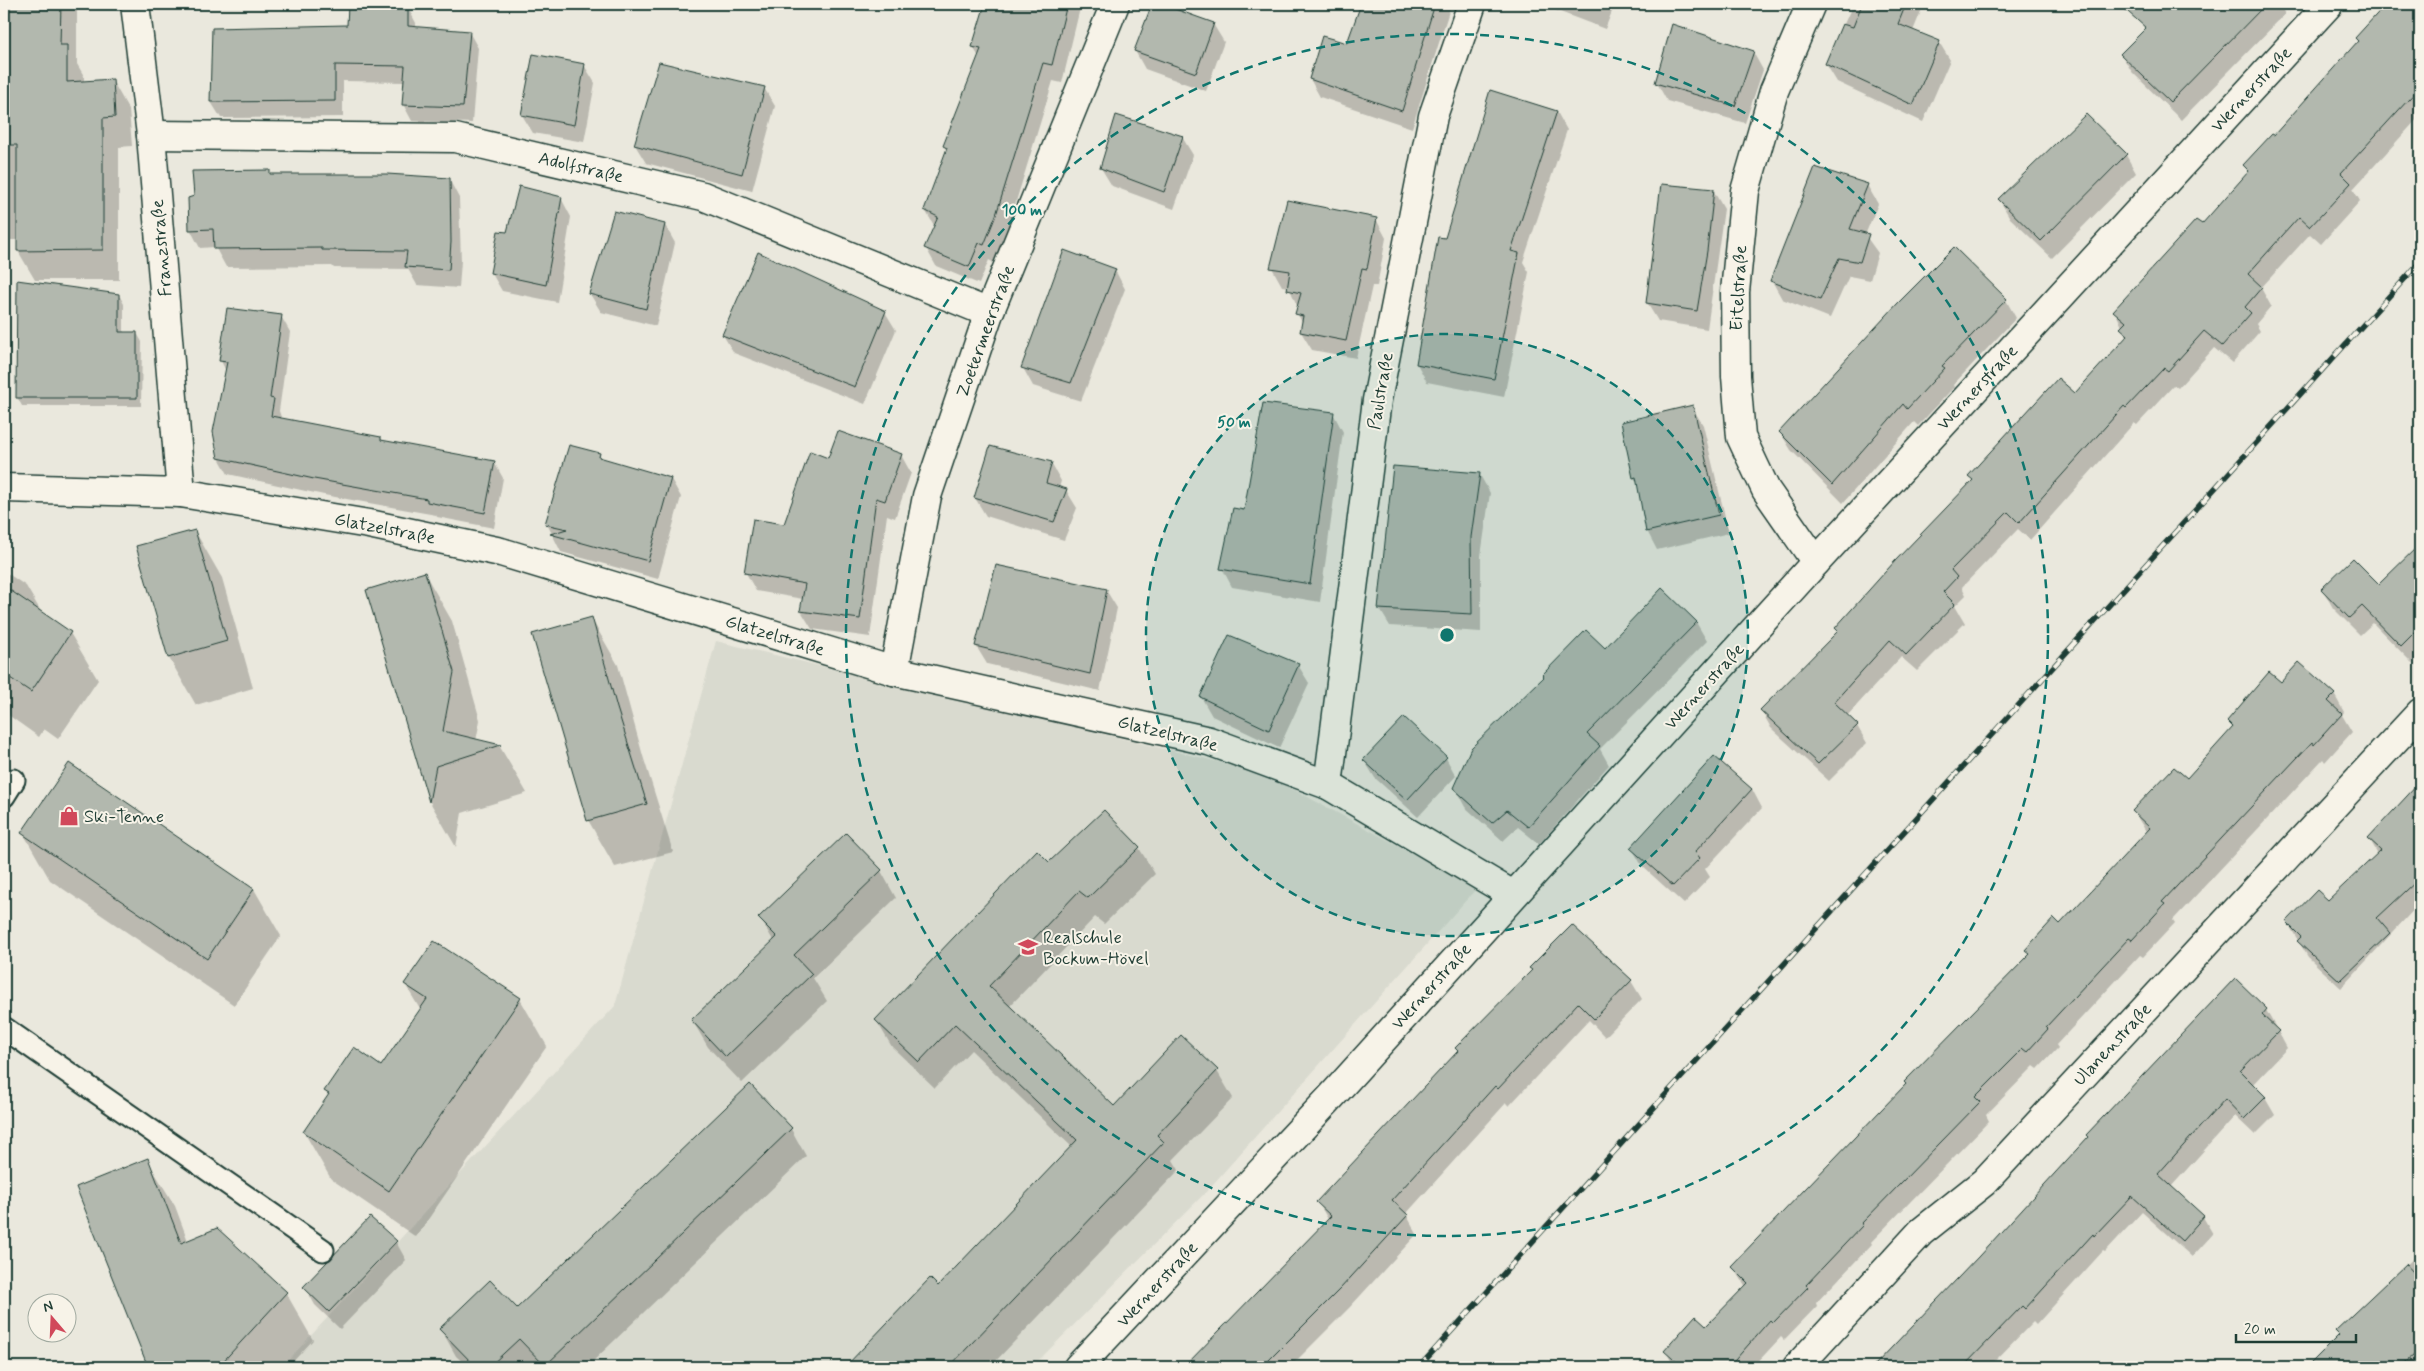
<svg xmlns="http://www.w3.org/2000/svg" width="2424" height="1371" font-family="Mynerve,sans-serif">
  <rect width="100%" height="100%" fill="#eae8dd"/>
  <filter id="ink" filterUnits="userSpaceOnUse"><feTurbulence type="fractalNoise" baseFrequency=".02" numOctaves="2"/><feDisplacementMap in="SourceGraphic" scale="10" xChannelSelector="R" yChannelSelector="G"/><feConvolveMatrix kernelMatrix="1 2 1 2 8 2 1 2 1" color-interpolation-filters="sRGB"/></filter>
  <g filter="url(#ink)">
    <!-- built -->
    <polygon fill="#d9dacf" points="716,641 1261,772 1477,888 1205,1193 1032,1367 282,1367 615,1006"/>
    <!-- shadow -->
    <g fill="#0003">
      <polygon points="4,4 77,4 77,64 84,76 84,82 112,80 129,110 132,146 119,147 119,280 35,280 18,251 18,240 4,240"/>
      <polygon points="986,4 1081,4 1062,83 1053,81 1006,234 994,263 989,260 979,284 936,266 926,248 935,227 925,210 947,151 944,146 979,57 973,47"/>
      <polygon points="1153,4 1213,24 1224,42 1206,91 1145,69 1135,51"/>
      <polygon points="1362,4 1447,4 1450,8 1412,128 1320,97 1310,79 1347,44"/>
      <polygon points="1539,4 1615,4 1605,29"/>
      <polygon points="1853,4 1924,4 1913,31 1939,42 1950,60 1923,122 1837,82 1826,64"/>
      <polygon points="2161,4 2279,4 2285,14 2181,120 2132,72 2121,54 2146,30 2142,24"/>
      <polygon points="2388,4 2420,4 2420,116 2353,189 2360,201 2321,244 2310,234 2261,288 2271,306 2256,324 2260,331 2232,363 2214,348 2178,388 2174,385 2137,425 2134,423 2030,540 2018,529 1962,587 1966,595 1955,606 1965,623 1917,671 1901,657 1847,716 1857,726 1867,743 1829,781 1771,728 1761,710 1839,632 1973,481 1970,476 2075,394 2127,338 2115,311 2202,226 2249,174 2244,165 2274,136 2359,42 2357,38"/>
      <polygon points="407,6 416,23 416,28 469,32 478,48 472,123 412,121 403,104 405,82 343,81 343,117 221,118 211,102"/>
      <polygon points="1753,52 1763,70 1745,123 1667,101 1657,83"/>
      <polygon points="584,65 595,83 584,142 533,133 522,115"/>
      <polygon points="764,88 775,106 752,191 646,163 635,145"/>
      <polygon points="1557,112 1567,130 1523,262 1529,272 1504,397 1427,382 1417,364 1446,240"/>
      <polygon points="1182,137 1193,155 1174,209 1112,186 1101,168"/>
      <polygon points="2126,155 2136,173 2052,258 2010,218 1999,199"/>
      <polygon points="269,171 271,175 449,179 459,198 461,261 459,288 417,285 408,269 334,268 332,266 226,267 215,247 200,248 190,229"/>
      <polygon points="1867,185 1878,204 1865,235 1878,253 1870,280 1849,276 1830,318 1782,299 1772,281"/>
      <polygon points="1713,190 1724,209 1707,329 1658,321 1647,303"/>
      <polygon points="561,198 571,217 557,302 502,291 491,272 508,233"/>
      <polygon points="1376,219 1386,238 1377,286 1372,286 1356,358 1312,350 1301,332 1303,324 1297,313 1298,308 1289,287 1282,286 1272,268"/>
      <polygon points="665,225 675,243 656,326 601,312 590,294"/>
      <polygon points="1115,270 1125,289 1081,401 1033,386 1023,368"/>
      <polygon points="119,295 124,304 124,333 137,333 142,342 141,406 22,406 17,397"/>
      <polygon points="2006,300 2016,318 1953,385 1954,387 1918,426 1914,422 1843,503 1791,450 1780,432"/>
      <polygon points="885,312 896,330 865,404 734,353 723,335"/>
      <polygon points="281,316 290,332 279,411 282,420 381,438 383,442 494,462 503,478 494,528 437,517 436,515 324,495 228,474 219,458 226,371 221,361"/>
      <polygon points="1692,407 1703,425 1729,533 1657,550 1647,531 1639,486 1634,478 1622,423"/>
      <polygon points="1333,413 1343,432 1320,602 1232,587 1222,568 1245,512"/>
      <polygon points="599,454 602,459 671,479 681,497 658,579 561,552 547,524"/>
      <polygon points="901,455 911,473 895,518 887,515 870,637 812,629 801,611 803,599 756,591 746,573 785,525 829,459"/>
      <polygon points="1051,463 1061,481 1059,488 1066,490 1077,508 1064,540 986,516 975,498"/>
      <polygon points="1480,475 1490,493 1481,556 1481,632 1390,626 1379,608"/>
      <polygon points="195,531 222,578 253,688 196,705 169,658"/>
      <polygon points="2420,546 2420,655 2412,663 2373,623 2360,635 2333,608 2323,590 2379,586"/>
      <polygon points="4,571 26,586 43,615 70,633 98,680 58,739 44,729 39,737 4,712"/>
      <polygon points="425,574 452,621 480,720 476,741 500,747 527,793 462,813 456,847 430,802 368,591"/>
      <polygon points="1106,590 1117,608 1100,691 987,664 976,646"/>
      <polygon points="591,618 618,665 643,756 673,852 615,867 588,820"/>
      <polygon points="1696,622 1707,641 1600,749 1609,765 1539,844 1518,827 1503,841 1465,807 1455,788 1605,650"/>
      <polygon points="1298,665 1309,683 1279,748 1212,716 1201,697"/>
      <polygon points="2281,684 2334,694 2344,712 2342,715 2352,732 2325,762 2323,759 2173,920 2175,923 2143,957 2140,955 2056,1045 2058,1048 2038,1069 2034,1066 1986,1115 1989,1121 1871,1242 1872,1244 1816,1303 1817,1306 1784,1340 1781,1337 1753,1367 1666,1367 1671,1361 1666,1351 1706,1327 1746,1287 1733,1266 2030,956 2026,950 2060,926 2147,833 2134,812 2187,780 2233,729 2229,722"/>
      <polygon points="1446,758 1456,776 1418,817 1375,778 1364,760"/>
      <polygon points="1752,789 1762,808 1705,869 1710,877 1684,904 1642,866 1632,848"/>
      <polygon points="2406,798 2420,811 2420,903 2341,988 2308,957 2287,922 2328,902 2378,854 2369,838"/>
      <polygon points="23,833 254,889 281,936 234,1005 50,880"/>
      <polygon points="1139,848 1155,874 1104,924 1095,917 1009,1007 1114,1107 1181,1037 1217,1071 1233,1098 1173,1160 1179,1170 990,1367 847,1367 930,1280 938,1287 1072,1147 971,1050 935,1088 892,1047 876,1020 1049,864"/>
      <polygon points="881,871 896,898 813,978 827,1001 742,1083 708,1047 692,1020 774,942 760,918"/>
      <polygon points="1572,927 1631,981 1642,999 1605,1037 1589,1020 1509,1106 1506,1103 1406,1214 1417,1234 1350,1307 1290,1367 1186,1367 1329,1221 1318,1202 1532,971 1531,968"/>
      <polygon points="405,984 520,999 547,1046 416,1237 331,1179 304,1132 329,1097 325,1091 382,1067 421,1011"/>
      <polygon points="2266,1010 2287,1048 2252,1085 2265,1098 2275,1115 2255,1135 2235,1116 2170,1188 2203,1217 2213,1234 2192,1257 2142,1212 2105,1252 2103,1251 2036,1325 2033,1322 1989,1367 1873,1367 1980,1257"/>
      <polygon points="791,1129 806,1156 587,1367 537,1367 535,1365 532,1367 468,1367 456,1356 441,1329 517,1310"/>
      <polygon points="147,1160 175,1206 188,1241 286,1293 313,1340 288,1367 150,1367 78,1188"/>
      <polygon points="396,1242 406,1260 340,1329 315,1305 305,1287"/>
      <polygon points="2420,1252 2420,1367 2310,1367 2340,1336 2337,1331"/>
    </g>
    <!-- building -->
    <g fill="#b2b8ae" stroke="#1f3d34">
      <polygon points="4,4 61,4 60,45 67,45 67,82 113,79 115,117 103,118 103,250 17,251 17,145 4,145"/>
      <polygon points="985,4 1067,4 1052,65 1043,63 996,215 984,245 979,243 969,267 924,248 938,217 924,210 947,148 943,146 981,49 972,47"/>
      <polygon points="1152,4 1161,4 1214,23 1196,73 1134,51"/>
      <polygon points="1361,4 1435,4 1402,111 1309,79 1322,36 1347,43"/>
      <polygon points="1862,4 1906,4 1898,24 1940,41 1913,105 1825,64 1842,24 1853,27"/>
      <polygon points="2119,4 2266,4 2170,102 2120,54 2146,28"/>
      <polygon points="2386,4 2420,4 2420,87 2341,173 2351,183 2310,227 2299,217 2248,274 2262,287 2245,307 2251,313 2222,346 2204,331 2168,371 2164,368 2126,408 2124,406 2019,523 2008,512 1951,570 1957,577 1943,592 1955,604 1906,655 1890,640 1834,702 1858,725 1818,764 1760,710 1838,631 1835,628 1895,561 1973,480 1968,476 2058,378 2075,393 2128,335 2120,328 2126,322 2113,311 2196,220 2202,224 2249,171 2243,165 2272,134 2274,135 2358,41 2355,38"/>
      <polygon points="408,5 408,26 470,31 463,107 402,105 405,66 335,65 335,101 210,102 212,28 347,25 348,6"/>
      <polygon points="1672,24 1754,51 1735,106 1655,83"/>
      <polygon points="533,54 585,64 574,125 521,115"/>
      <polygon points="659,62 765,87 742,174 634,145"/>
      <polygon points="1490,90 1557,111 1511,251 1519,253 1494,379 1416,364 1438,237 1445,238"/>
      <polygon points="2086,114 2127,154 2041,241 1998,199"/>
      <polygon points="1116,115 1183,136 1164,192 1100,168"/>
      <polygon points="1815,167 1868,184 1850,229 1869,234 1860,262 1839,258 1820,300 1770,281"/>
      <polygon points="270,170 270,174 387,174 450,178 451,242 449,270 405,267 407,251 322,250 322,248 214,249 213,229 189,230 188,198 194,196 192,171"/>
      <polygon points="1661,184 1714,189 1707,251 1697,311 1646,303"/>
      <polygon points="519,186 562,197 546,285 490,273 498,231 507,232"/>
      <polygon points="1287,200 1377,218 1367,269 1362,268 1346,341 1300,332 1303,316 1295,314 1301,293 1287,290 1290,271 1270,268"/>
      <polygon points="614,211 665,224 646,309 589,294"/>
      <polygon points="1954,247 2007,299 1942,366 1945,368 1907,409 1903,404 1832,485 1779,432 1898,303"/>
      <polygon points="1064,250 1116,269 1071,383 1021,368"/>
      <polygon points="758,252 886,311 855,387 722,335"/>
      <polygon points="17,280 119,294 119,332 137,332 137,398 16,398"/>
      <polygon points="227,308 282,315 270,398 274,399 271,416 381,437 381,440 495,461 485,513 427,502 427,499 314,479 218,458 213,432 227,362 219,361"/>
      <polygon points="1263,403 1334,412 1310,584 1220,569 1233,508 1244,510"/>
      <polygon points="1693,405 1719,515 1646,532 1636,477 1633,478 1621,422"/>
      <polygon points="838,431 902,454 885,501 876,498 860,619 800,611 805,584 744,573 753,519 784,524 810,451 828,458"/>
      <polygon points="569,445 600,453 599,457 671,478 648,561 550,534 567,529 545,524"/>
      <polygon points="990,446 1052,462 1046,483 1067,489 1054,522 974,498"/>
      <polygon points="1393,466 1480,473 1471,537 1472,614 1378,609"/>
      <polygon points="195,530 227,641 168,658 136,546"/>
      <polygon points="2420,544 2420,627 2401,646 2362,606 2349,618 2321,589 2353,558 2379,584"/>
      <polygon points="996,565 1107,589 1090,674 975,646"/>
      <polygon points="425,572 454,672 443,731 501,745 436,766 429,802 366,590"/>
      <polygon points="4,586 71,632 31,692 4,674"/>
      <polygon points="1662,588 1697,622 1587,734 1600,746 1528,827 1507,810 1492,823 1453,788 1471,748 1544,677 1542,675 1586,630 1605,648"/>
      <polygon points="592,617 617,708 647,804 587,821 532,634"/>
      <polygon points="1229,635 1299,664 1269,730 1200,697"/>
      <polygon points="2299,662 2335,694 2328,701 2342,714 2314,745 2312,742 2162,902 2165,904 2132,940 2129,938 2046,1027 2048,1029 2027,1052 2023,1049 1975,1097 1980,1102 1861,1224 1863,1225 1806,1285 1808,1287 1773,1323 1770,1320 1729,1367 1682,1367 1664,1351 1695,1316 1706,1326 1748,1283 1731,1266 1906,1084 1904,1082 2030,954 2025,950 2054,918 2060,924 2150,828 2132,811 2174,767 2187,778 2233,727 2227,721 2269,672 2281,682"/>
      <polygon points="1404,717 1447,757 1407,800 1363,760"/>
      <polygon points="1714,756 1752,789 1695,852 1700,858 1673,886 1630,848"/>
      <polygon points="69,763 254,889 207,959 21,833"/>
      <polygon points="2420,782 2420,878 2377,918 2390,933 2340,981 2297,941 2301,937 2286,922 2317,890 2328,900 2381,850 2368,838"/>
      <polygon points="1104,810 1140,847 1088,898 1079,891 989,986 1114,1106 1181,1035 1218,1070 1157,1135 1164,1142 949,1367 845,1367 930,1278 938,1286 1077,1140 955,1024 919,1062 875,1020 1037,850 1049,862"/>
      <polygon points="846,833 882,870 794,955 812,974 726,1057 691,1020 777,937 758,918"/>
      <polygon points="1572,925 1632,980 1594,1019 1578,1003 1498,1089 1495,1086 1392,1200 1408,1215 1340,1289 1262,1367 1184,1367 1331,1216 1316,1202 1458,1051 1455,1048 1532,970 1529,968"/>
      <polygon points="434,941 521,998 389,1191 303,1132 329,1094 324,1091 354,1047 381,1066 427,999 404,984"/>
      <polygon points="2235,978 2267,1009 2262,1015 2279,1031 2240,1071 2266,1097 2244,1119 2225,1099 2158,1174 2204,1216 2182,1241 2132,1196 2094,1236 2093,1234 2025,1309 2022,1306 1963,1367 1873,1367 1979,1256 2088,1137 2086,1135"/>
      <polygon points="750,1084 792,1128 545,1366 519,1339 489,1367 476,1367 439,1329 490,1280 517,1308"/>
      <polygon points="148,1158 181,1243 217,1228 287,1292 218,1367 148,1367 76,1187"/>
      <polygon points="370,1217 397,1241 329,1312 303,1287"/>
      <polygon points="2406,1264 2420,1280 2420,1350 2400,1367 2307,1367 2339,1335 2335,1331"/>
    </g>
    <g fill="none" stroke-linecap="round" stroke-linejoin="round">
      <defs>
        <g id="service">
          <polyline points="4,796 14,780"/>
          <polyline points="4,1028 323,1250"/>
        </g>
        <g id="minor">
          <polyline points="135,4 151,135 181,493"/>
          <polyline points="1811,4 1774,91 1745,191 1735,292 1736,376 1741,437 1766,490 1816,562"/>
          <polyline points="151,135 455,138 703,196 989,313"/>
          <polyline points="4,488 181,493 369,524 501,552 894,671 1209,741 1328,785 1513,895"/>
          <polyline points="894,671 927,496 989,313 1115,4"/>
          <polyline points="1328,785 1377,400 1433,116 1472,4"/>
          <polyline points="1078,1367 1331,1097 1816,562 2329,4"/>
          <polyline points="1797,1367 1921,1232 1984,1182 2420,713"/>
        </g>
      </defs>
      <!-- service casing -->
      <use href="#service" stroke="#1f3d34" stroke-width="25"/>
      <!-- minor casing -->
      <use href="#minor" stroke="#1f3d34" stroke-width="31"/>
      <!-- service -->
      <use href="#service" stroke="#f7f3e8" stroke-width="21"/>
      <!-- minor -->
      <use href="#minor" stroke="#f7f3e8" stroke-width="28"/>
      <defs>
        <polyline id="rail" points="1419,1367 2420,262"/>
      </defs>
      <!-- rail casing -->
      <use href="#rail" stroke="#1f3d34" stroke-width="5.5"/>
      <!-- rail -->
      <use href="#rail" stroke="#f7f3e8" stroke-width="4" stroke-dasharray="11" stroke-linecap="butt"/>
    </g>
  </g>
  <!-- distance rings -->
  <circle cx="1447" cy="635" r="301" fill="#0f766e" fill-opacity=".12"/>
  <g fill="none" stroke="#0f766e" stroke-width="2.5" stroke-dasharray="9 6">
    <circle cx="1447" cy="635" r="301"/>
    <circle cx="1447" cy="635" r="601"/>
  </g>
  <!-- icons -->
  <defs>
    <symbol id="shop-bare" viewBox="-9 -9 18 18"><path d="M-5-2.5h2.3a2.7 3.5 0 0 1 5.4 0H5L5.5 6h-11ZM-1.5-2.5h3a1.5 2.3 0 0 0-3 0Z" fill="#d1495b" stroke="#f7f3e8" stroke-width="2.5" paint-order="stroke"/></symbol>
    <symbol id="school-bare" viewBox="-9 -9 18 18"><path d="M0-5L7-2L0 1L-7-2ZM-4 1L0 2.5L4 1V4Q0 6-4 4Z" fill="#d1495b" stroke="#f7f3e8" stroke-width="2.5" paint-order="stroke"/></symbol>
  </defs>
  <g fill-rule="evenodd">
    <use href="#shop-bare" x="55" y="802" width="28" height="28"/>
    <use href="#school-bare" x="1014" y="933" width="28" height="28"/>
  </g>
  <g text-anchor="middle" stroke-width="4" stroke-linejoin="round" paint-order="stroke">
    <!-- street labels -->
    <g font-size="18" fill="#1f3d34" stroke="#f7f3e8">
      <text transform="translate(2251 89) rotate(-47)" y="6">Wernerstraße</text>
      <text transform="translate(581 167) rotate(13)" y="6">Adolfstraße</text>
      <text transform="translate(161 248) rotate(-95)" y="6">Franzstraße</text>
      <text transform="translate(1738 288) rotate(-87)" y="6">Eitelstraße</text>
      <text transform="translate(985 331) rotate(-70)" y="6">Zoetermeerstraße</text>
      <text transform="translate(1977 387) rotate(-47)" y="6">Wernerstraße</text>
      <text transform="translate(1380 391) rotate(-80)" y="6">Paulstraße</text>
      <text transform="translate(385 528) rotate(11)" y="6">Glatzelstraße</text>
      <text transform="translate(775 635) rotate(17)" y="6">Glatzelstraße</text>
      <text transform="translate(1704 686) rotate(-48)" y="6">Wernerstraße</text>
      <text transform="translate(1168 733) rotate(14)" y="6">Glatzelstraße</text>
      <text transform="translate(1431 986) rotate(-48)" y="6">Wernerstraße</text>
      <text transform="translate(2112 1044) rotate(-47)" y="6">Ulanenstraße</text>
      <text transform="translate(1157 1284) rotate(-47)" y="6">Wernerstraße</text>
    </g>
    <!-- poi labels -->
    <g font-size="18" fill="#1f3d34" stroke="#f7f3e8" text-anchor="start">
      <text x="84" y="822">Ski-Tenne</text>
      <text x="1043" y="943">Realschule<tspan x="1043" dy="21">Bockum-Hövel</tspan></text>
    </g>
  </g>
  <circle cx="1447" cy="635" r="8" fill="#0f766e" stroke="#f7f3e8" stroke-width="2.5"/>
  <g font-size="15" text-anchor="middle" font-weight="bold" fill="#0f766e" stroke="#f7f3e8" stroke-width="4" stroke-linejoin="round" paint-order="stroke">
    <text x="1022" y="215">100 m</text>
    <text x="1234" y="427">50 m</text>
  </g>
  <!-- margin -->
  <rect width="2424" height="1371" fill="none" stroke="#f7f3e8" stroke-width="20"/>
  <rect x="10" y="10" width="2404" height="1351" fill="none" stroke="#1f3d34" stroke-width="2" filter="url(#ink)"/>
  <!-- north arrow -->
  <g transform="translate(52 1318) rotate(341)"><circle r="24" fill="#f7f3e8" stroke="#a1aaa0"/>
  <path d="M0-4L9 19L0 12L-9 19Z" fill="#d1495b"/>
  <text y="-8" font-size="14" font-weight="bold" text-anchor="middle" fill="#1f3d34">N</text>
  </g>
  <!-- scale -->
  <path d="M2236 1334v8h120v-8" fill="none" stroke="#1f3d34" stroke-width="2.5"/>
  <text x="2244" y="1334" font-size="15" fill="#1f3d34" stroke="#f7f3e8" stroke-width="4" paint-order="stroke">20 m</text>
</svg>
